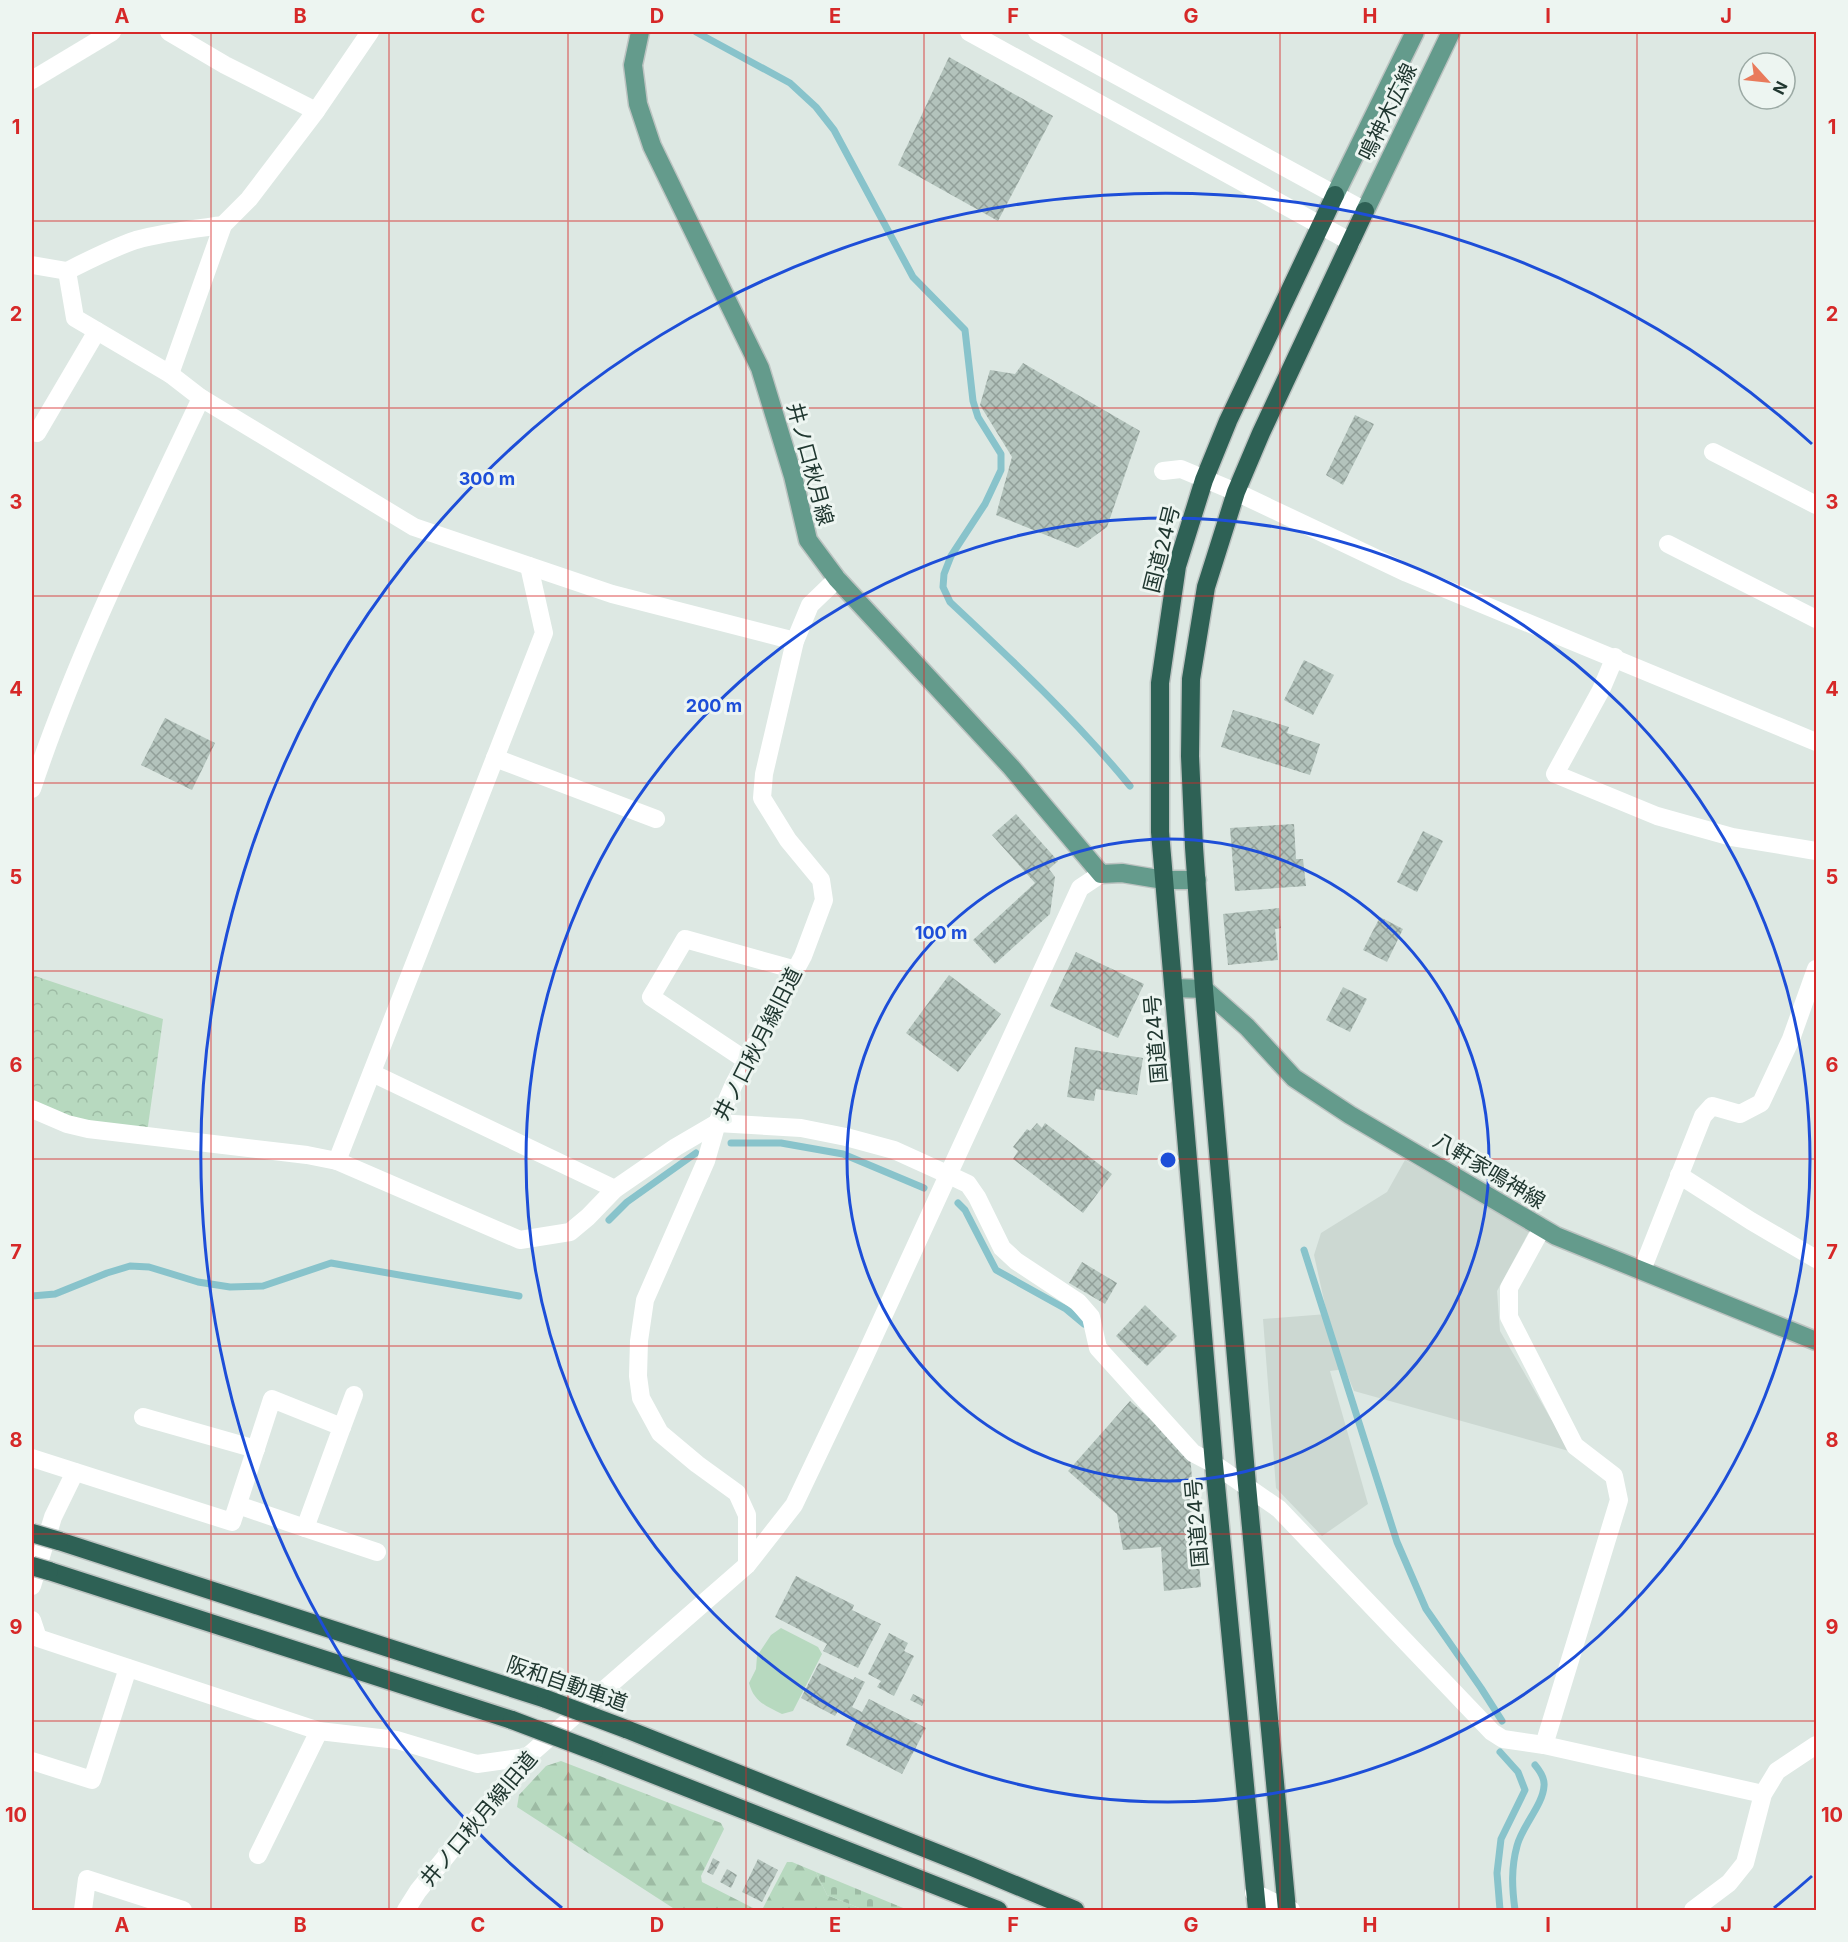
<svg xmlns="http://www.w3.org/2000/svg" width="1848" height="1942" font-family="Inter,'Noto Sans JP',sans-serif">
  <defs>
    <pattern id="forest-firs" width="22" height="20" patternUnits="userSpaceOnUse" patternTransform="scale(1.5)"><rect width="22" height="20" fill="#b7d9bf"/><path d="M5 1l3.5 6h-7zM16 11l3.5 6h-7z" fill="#9dbba4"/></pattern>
    <pattern id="cemetery-stones" width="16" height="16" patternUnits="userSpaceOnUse" patternTransform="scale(1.5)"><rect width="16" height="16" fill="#b7d9bf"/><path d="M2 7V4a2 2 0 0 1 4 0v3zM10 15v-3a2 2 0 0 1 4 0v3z" fill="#9dbba4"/></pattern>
    <pattern id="park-crowns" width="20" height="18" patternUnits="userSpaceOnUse" patternTransform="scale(1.5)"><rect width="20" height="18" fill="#b7d9bf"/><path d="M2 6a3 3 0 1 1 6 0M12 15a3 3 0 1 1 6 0" fill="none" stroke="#9dbba4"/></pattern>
    <pattern id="building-cross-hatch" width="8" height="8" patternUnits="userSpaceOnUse" patternTransform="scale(1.5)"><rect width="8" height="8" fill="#b3c3bc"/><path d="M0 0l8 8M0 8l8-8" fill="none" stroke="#919f99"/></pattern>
  </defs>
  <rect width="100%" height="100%" fill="#dde8e3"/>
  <!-- built -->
  <polygon fill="#ccd8d2" points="1405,1160 1530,1230 1497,1291 1500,1331 1551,1419 1576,1453 1354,1391 1345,1369 1330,1371 1368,1504 1322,1536 1276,1488 1263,1319 1327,1314 1314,1255 1321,1233 1387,1192"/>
  <!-- green -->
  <path fill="#b7d9bf" d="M781 1628 818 1647 822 1654 793 1711 782 1714C766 1706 754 1702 749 1683L756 1669 757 1656 771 1635Z"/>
  <!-- forest -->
  <g fill="url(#forest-firs)">
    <polygon points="561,1761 721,1823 724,1829 701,1876 702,1882 757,1910 676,1910 517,1807 519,1795 546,1766"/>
    <polygon points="787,1862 792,1862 816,1872 827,1895 864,1910 757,1910 763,1908"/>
  </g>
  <!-- cemetery -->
  <polygon fill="url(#cemetery-stones)" points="816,1872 908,1910 864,1910 827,1895"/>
  <!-- park -->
  <polygon fill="url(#park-crowns)" points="32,975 163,1019 147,1133 81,1125 32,1104"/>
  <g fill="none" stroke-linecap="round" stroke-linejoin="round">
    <!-- stream -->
    <g stroke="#88c3cb" stroke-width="7">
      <path d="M696 32 790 83 816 107 834 130 913 277 965 330 973 401 978 417 1001 454V470L985 504 951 556 944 574 943 587 950 602C1013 661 1075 719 1130 786"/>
      <polyline points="731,1143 781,1143 843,1154 924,1188"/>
      <polyline points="958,1203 965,1210 996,1270 1066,1309 1084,1324"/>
      <polyline points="609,1220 627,1202 696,1153"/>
      <polyline points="1304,1250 1397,1542 1426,1609 1481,1688 1502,1721"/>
      <polyline points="32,1296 55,1294 107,1273 130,1266 149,1267 198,1282 230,1287 263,1286 331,1263 519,1296"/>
      <polyline points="1500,1910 1497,1873 1501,1839 1525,1790 1518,1772 1500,1752"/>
      <path d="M1515 1910C1512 1888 1511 1868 1517 1846 1522 1826 1543 1805 1544 1786 1545 1778 1540 1771 1535 1765"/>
    </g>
  </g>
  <!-- building -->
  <g fill="url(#building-cross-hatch)">
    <polygon points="949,57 1053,116 998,221 898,165"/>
    <polygon points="1023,363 1140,431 1107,527 1078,548 996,515 1012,457 980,405 990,370 1015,374"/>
    <polygon points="1355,415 1374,424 1343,485 1326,475"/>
    <polygon points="1304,660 1334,675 1313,715 1284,700"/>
    <polygon points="1233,710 1289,727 1287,733 1320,744 1310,775 1221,747"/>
    <polygon points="165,718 215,743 192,790 141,765"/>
    <polygon points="1016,814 1058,861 1049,869 1055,877 1050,914 995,964 973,940 1035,883 992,835"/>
    <polygon points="1294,824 1296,859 1303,859 1306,886 1235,891 1230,828"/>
    <polygon points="1423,831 1443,841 1417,892 1397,882"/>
    <polygon points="1279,908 1281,928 1275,929 1278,960 1228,965 1223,914"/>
    <polygon points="1380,917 1403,929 1387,962 1363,950"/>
    <polygon points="1076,952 1144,984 1118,1038 1050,1006"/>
    <polygon points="949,975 1001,1014 958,1072 906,1033"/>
    <polygon points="1343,987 1367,999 1350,1032 1326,1020"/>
    <polygon points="1075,1047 1143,1058 1137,1095 1096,1089 1094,1101 1067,1097"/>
    <polygon points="1037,1123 1042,1128 1045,1123 1112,1174 1083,1213 1013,1159 1018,1151 1013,1147 1027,1129 1030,1131"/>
    <polygon points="1082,1262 1117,1283 1105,1304 1069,1283"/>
    <polygon points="1145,1305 1177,1336 1147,1366 1116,1336"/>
    <polygon points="1130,1401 1190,1454 1201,1587 1164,1591 1161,1547 1123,1550 1117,1514 1068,1471"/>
    <polygon points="796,1576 854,1605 852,1610 881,1624 858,1668 823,1651 827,1644 775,1617"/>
    <polygon points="889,1633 908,1643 904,1651 914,1656 894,1696 877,1687 881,1681 868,1674"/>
    <polygon points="819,1663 853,1680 855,1677 865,1682 852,1707 862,1712 869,1699 926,1728 902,1774 846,1745 857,1721 838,1711 835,1716 801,1698"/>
    <polygon points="913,1694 925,1700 922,1706 910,1700"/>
    <polygon points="713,1858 720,1862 713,1875 707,1872"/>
    <polygon points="758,1859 778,1870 762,1902 742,1892"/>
    <polygon points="727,1869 737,1875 731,1888 720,1882"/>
  </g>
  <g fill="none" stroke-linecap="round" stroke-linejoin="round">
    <defs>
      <g id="major">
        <polyline points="640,32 633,65 638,104 652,146 760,368 793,476 808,540 837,579 1011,767 1101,874 1122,873 1164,880 1197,880"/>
        <polyline points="1335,195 1415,32"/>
        <polyline points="1365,211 1451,32"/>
        <polyline points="1174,988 1204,989 1247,1027 1294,1078 1350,1115 1556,1236 1816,1341"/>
      </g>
      <g id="highway">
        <polyline points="59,1541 546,1699"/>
        <polyline points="49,1571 512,1720"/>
        <polyline points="626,1729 972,1867 1075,1910"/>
        <polyline points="594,1751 998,1910"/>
        <polyline points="1257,1910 1214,1464 1160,832 1160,683 1177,566 1204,480 1228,421 1335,195"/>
        <polyline points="1287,1910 1247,1485 1204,989 1194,847 1190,756 1191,679 1206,587 1236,492 1261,433 1365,211"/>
      </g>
    </defs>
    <!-- major casing -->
    <use href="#major" stroke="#bcc3c1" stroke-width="21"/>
    <!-- highway casing -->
    <use href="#highway" stroke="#bcc3c1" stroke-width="21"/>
    <!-- minor -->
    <g stroke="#fff" stroke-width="18">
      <polyline points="169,32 225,65 316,111"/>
      <polyline points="969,32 1351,242"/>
      <polyline points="1037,32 1365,211"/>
      <polyline points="32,80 112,32"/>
      <polyline points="32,265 67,271 75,318 170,374 201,398 414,527 612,594 795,641"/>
      <path d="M67 271C89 260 112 248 136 240 164 232 194 229 223 225"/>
      <polyline points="170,374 223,225 249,199 316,111 370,32"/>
      <polyline points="37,433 97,331"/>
      <polyline points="1713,452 1816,505"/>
      <polyline points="1163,471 1181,469 1236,492 1407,573 1816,742"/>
      <polyline points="1668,544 1816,619"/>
      <polyline points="1615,657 1601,690 1555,774 1657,816 1732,837 1816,851"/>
      <polyline points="495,758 656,819"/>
      <path d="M32 789C77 654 140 527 201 398"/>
      <polyline points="747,1061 651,997 685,939 796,970"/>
      <polyline points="372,1073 615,1189"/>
      <polyline points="32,1109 67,1124 88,1129 307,1155 337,1161 520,1240 570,1232 588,1217 615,1189 676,1147 717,1123 801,1128 846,1137 894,1150 949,1175 968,1184 977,1197 1002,1248 1016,1261 1078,1302 1091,1317 1098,1348 1193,1453 1214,1464 1279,1509 1492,1732 1503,1739 1544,1745 1763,1794"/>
      <polyline points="337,1161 544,633 529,566"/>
      <polyline points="1679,1175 1751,1221 1816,1259"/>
      <polyline points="1542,1228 1509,1288 1509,1317 1575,1446 1614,1476 1619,1500 1544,1745"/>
      <polyline points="1642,1270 1703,1116 1712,1106 1740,1114 1761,1103 1791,1039 1816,969"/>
      <polyline points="143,1417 256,1449"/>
      <polyline points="342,1427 354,1395"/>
      <polyline points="32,1458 232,1522 272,1399 342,1427 305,1528 238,1505"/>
      <polyline points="305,1528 377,1552"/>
      <polyline points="747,1565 747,1515 737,1493 697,1464 660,1433 641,1398 638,1376 639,1341 645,1300 706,1161 717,1123 734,1084 803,956 824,900 821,880 788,840 762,798 764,774 795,641 810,605 837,579"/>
      <polyline points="32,1586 53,1517 75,1472"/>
      <polyline points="32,1620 38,1638 319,1731 397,1740 477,1764 527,1757"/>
      <polyline points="32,1761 92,1780 128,1668"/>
      <polyline points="258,1855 319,1731"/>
      <polyline points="1254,1893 1291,1910"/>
      <polyline points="83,1910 87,1879 183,1910"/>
      <polyline points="406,1910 418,1891 527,1757 747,1565 794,1505 864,1358 1080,888 1101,874"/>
      <polyline points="1693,1910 1729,1883 1745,1863 1763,1794 1777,1771 1816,1745"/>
    </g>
    <!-- major -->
    <use href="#major" stroke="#649b8c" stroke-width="18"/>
    <!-- highway -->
    <use href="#highway" stroke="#2e6155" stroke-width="18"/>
    <defs>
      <g id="highway-bridge">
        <polyline points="32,1533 59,1541"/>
        <polyline points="32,1566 49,1571"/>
        <polyline points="546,1699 626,1729"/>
        <polyline points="512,1720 594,1751"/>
      </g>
    </defs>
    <!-- highway-bridge casing -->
    <use href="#highway-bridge" stroke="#bcc3c1" stroke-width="21" stroke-linecap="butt"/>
    <!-- highway-bridge -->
    <use href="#highway-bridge" stroke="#2e6155" stroke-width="18"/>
  </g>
  <!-- grid -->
  <path fill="none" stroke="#d62828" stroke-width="1.5" stroke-opacity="0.55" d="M211 32V1910M389 32V1910M568 32V1910M746 32V1910M924 32V1910M1102 32V1910M1280 32V1910M1459 32V1910M1637 32V1910M32 221H1816M32 408H1816M32 596H1816M32 783H1816M32 971H1816M32 1159H1816M32 1346H1816M32 1534H1816M32 1721H1816"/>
  <!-- distance rings -->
  <g fill="none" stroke="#1d4ed8" stroke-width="3">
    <circle cx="1168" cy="1160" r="321"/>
    <circle cx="1168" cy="1160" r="642"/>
    <path d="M1812 1876A963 963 0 0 1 1774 1908M562 1908A963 963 0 1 1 1812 444"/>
  </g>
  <g text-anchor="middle" stroke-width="6" stroke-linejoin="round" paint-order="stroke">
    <!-- street labels -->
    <g font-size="21" fill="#203730" stroke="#edf5f1">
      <text transform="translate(1388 112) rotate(-64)" y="7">鳴神木広線</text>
      <text transform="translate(810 464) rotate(75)" y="7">井ノ口秋月線</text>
      <text transform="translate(1162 549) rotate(-76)" y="7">国道24号</text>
      <text transform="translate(1156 1039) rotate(-95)" y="7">国道24号</text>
      <text transform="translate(758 1044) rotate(-63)" y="7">井ノ口秋月線旧道</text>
      <text transform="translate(1489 1171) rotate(31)" y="7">八軒家鳴神線</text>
      <text transform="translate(1197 1523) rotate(-95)" y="7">国道24号</text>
      <text transform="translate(567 1684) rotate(19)" y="7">阪和自動車道</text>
      <text transform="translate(479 1819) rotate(-50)" y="7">井ノ口秋月線旧道</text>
    </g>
  </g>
  <circle cx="1168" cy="1160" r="9" fill="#1d4ed8" stroke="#edf5f1" stroke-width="3"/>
  <g font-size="18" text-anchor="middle" font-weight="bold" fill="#1d4ed8" stroke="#edf5f1" stroke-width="6" stroke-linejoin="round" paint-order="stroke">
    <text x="487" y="485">300 m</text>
    <text x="714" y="712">200 m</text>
    <text x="941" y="939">100 m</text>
  </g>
  <!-- border -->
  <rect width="1848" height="1942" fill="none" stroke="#edf5f1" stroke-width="66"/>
  <!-- north arrow -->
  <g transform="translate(1767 81) rotate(117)"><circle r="28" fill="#edf5f1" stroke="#9ba9a4" stroke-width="1.5"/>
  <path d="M0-4.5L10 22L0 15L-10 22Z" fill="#e97a5b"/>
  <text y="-9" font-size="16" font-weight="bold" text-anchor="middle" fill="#203730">N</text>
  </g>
  <rect x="33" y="33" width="1782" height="1876" fill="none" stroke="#d62828" stroke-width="2"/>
  <g font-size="20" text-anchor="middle" font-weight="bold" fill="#d62828">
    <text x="122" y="23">A</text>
    <text x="300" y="23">B</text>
    <text x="478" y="23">C</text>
    <text x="657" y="23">D</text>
    <text x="835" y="23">E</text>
    <text x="1013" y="23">F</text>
    <text x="1191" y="23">G</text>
    <text x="1370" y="23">H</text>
    <text x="1548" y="23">I</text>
    <text x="1726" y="23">J</text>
    <text x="16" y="134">1</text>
    <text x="1832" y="134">1</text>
    <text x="16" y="321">2</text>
    <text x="1832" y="321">2</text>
    <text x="16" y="509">3</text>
    <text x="1832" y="509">3</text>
    <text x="16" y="696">4</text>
    <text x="1832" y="696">4</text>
    <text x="16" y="884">5</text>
    <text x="1832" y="884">5</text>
    <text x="16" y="1072">6</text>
    <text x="1832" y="1072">6</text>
    <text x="16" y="1259">7</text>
    <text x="1832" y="1259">7</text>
    <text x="16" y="1447">8</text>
    <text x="1832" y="1447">8</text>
    <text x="16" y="1634">9</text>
    <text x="1832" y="1634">9</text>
    <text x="16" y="1822">10</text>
    <text x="1832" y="1822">10</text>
    <text x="122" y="1932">A</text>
    <text x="300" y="1932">B</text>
    <text x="478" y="1932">C</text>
    <text x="657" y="1932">D</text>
    <text x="835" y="1932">E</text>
    <text x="1013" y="1932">F</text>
    <text x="1191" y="1932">G</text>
    <text x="1370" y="1932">H</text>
    <text x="1548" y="1932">I</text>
    <text x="1726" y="1932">J</text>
  </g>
</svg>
